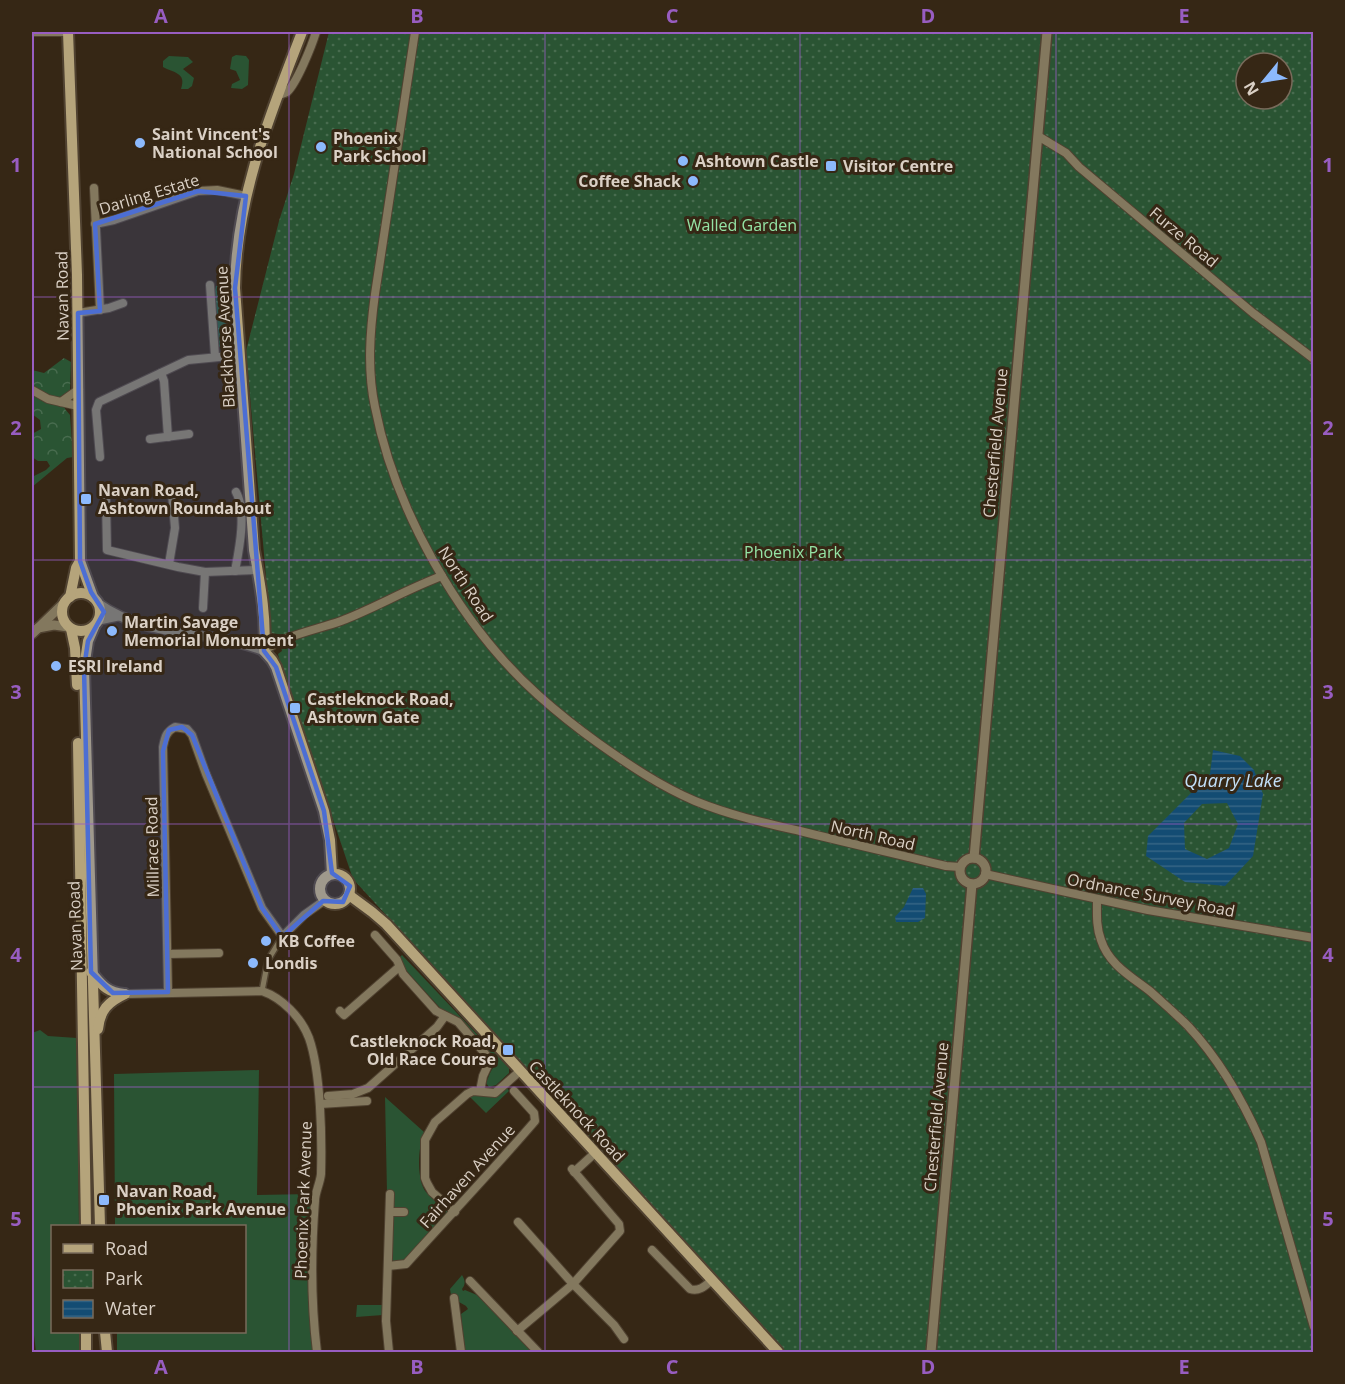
<svg xmlns="http://www.w3.org/2000/svg" width="1345" height="1384" font-family="'Open Sans',sans-serif">
  <defs>
    <pattern id="forest-crowns" width="20" height="18" patternUnits="userSpaceOnUse" patternTransform="scale(1.5)"><rect width="20" height="18" fill="#2a5433"/><path d="M2 6a3 3 0 1 1 6 0M12 15a3 3 0 1 1 6 0" fill="none" stroke="#486c4f"/></pattern>
    <pattern id="park-dots" width="8" height="8" patternUnits="userSpaceOnUse" patternTransform="scale(1.5)"><rect width="8" height="8" fill="#2a5433"/><path d="M2 2h.1M6 6h.1" fill="none" stroke="#486c4f" stroke-width="1.8" stroke-linecap="round"/></pattern>
    <pattern id="water-rules" width="6" height="5" patternUnits="userSpaceOnUse" patternTransform="scale(1.5)"><rect width="6" height="5" fill="#134c73"/><path d="M0 2.5h6" fill="none" stroke="#356585"/></pattern>
  </defs>
  <rect width="100%" height="100%" fill="#362715"/>
  <!-- green -->
  <g fill="#2a5433">
    <polygon points="236,55 246,56 249,60 248,85 242,89 231,88 232,84 240,80 236,71 230,69 232,57"/>
    <path d="M169 56 188 57 193 62 183 69 194 78 192 86 188 89H181C187 72 173 73 163 67V61Z"/>
    <polygon points="402,955 509,1068 509,1073 496,1085 489,1087 486,1083 490,1073 495,1064 494,1058 458,1018 442,1010 404,968 400,957"/>
    <polygon points="40,1030 48,1036 77,1038 79,1226 52,1226 52,1332 80,1332 79,1352 36,1352 32,1318 32,1033"/>
    <polygon points="259,1070 257,1195 311,1194 310,1318 314,1352 117,1352 117,1332 244,1332 244,1226 115,1226 114,1074"/>
    <path d="M507 1088 509 1091 486 1113 470 1097C484 1091 487 1102 507 1088Z"/>
    <path d="M385 1097 424 1132C418 1146 416 1182 427 1193 434 1200 443 1205 449 1213L404 1262 394 1263 391 1258 392 1219 396 1209 393 1205 392 1195 387 1193Z"/>
    <path d="M462 1275C465 1280 466 1284 462 1289L463 1291 465 1290 477 1295 533 1352H465L461 1314 468 1309 466 1306 459 1302 456 1294 451 1295 450 1289Z"/>
    <polygon points="357,1305 385,1305 383,1315 356,1317"/>
  </g>
  <!-- forest -->
  <g fill="url(#forest-crowns)">
    <path d="M216 286H222L228 292C219 312 231 329 225 348L217 346 214 294Z"/>
    <polygon points="64,358 71,362 70,391 63,396 65,409 70,415 73,457 67,458 32,487 32,477 46,470 50,466 47,461 38,461 32,457 32,434 41,429 40,420 32,414 32,370 44,373"/>
  </g>
  <!-- park -->
  <g fill="url(#park-dots)" fill-rule="evenodd">
    <path d="M329 32H1313V1352H786L353 879 280 662 278 654 282 651 278 634 271 633 246 351 279 221 294 174ZM1246 63H1282V99H1246Z"/>
    <polygon points="214,1183 219,1215 204,1226 198,1195"/>
  </g>
  <!-- water -->
  <g fill="url(#water-rules)" fill-rule="evenodd">
    <path d="M1213 750 1240 756 1254 770 1263 794 1253 856 1225 886 1185 882 1146 856 1148 836 1210 774ZM1227 803 1238 824 1229 848 1207 859 1185 849 1184 823 1202 804Z"/>
    <polygon points="913,888 923,888 926,894 925,918 918,922 896,922 895,917 904,907"/>
  </g>
  <g fill="none" stroke-linecap="round" stroke-linejoin="round">
    <defs>
      <polyline id="pedestrian" points="262,991 268,960 282,937"/>
      <g id="minor">
        <polyline points="32,32 68,32"/>
        <path d="M415 32 375 294C370 331 367 370 375 407 395 510 459 624 538 695 557 712 577 728 598 743 629 765 660 786 695 801 729 815 765 823 800 831 848 843 897 854 946 866L960 867"/>
        <path d="M278 95C281 94 284 94 287 92 297 83 312 45 316 32"/>
        <polyline points="1038,136 1066,153 1079,167 1253,313 1314,359"/>
        <polyline points="94,188 100,310"/>
        <polyline points="95,224 114,220 198,191 217,190 246,196"/>
        <polyline points="210,285 215,356"/>
        <polyline points="78,313 109,308 123,303"/>
        <polyline points="161,373 164,381 168,437"/>
        <polyline points="32,390 48,399 78,406"/>
        <polyline points="61,402 79,389"/>
        <polyline points="150,439 189,434"/>
        <polyline points="100,457 96,410 99,402 188,360 240,355"/>
        <polyline points="106,500 107,550 178,567 205,572 257,570"/>
        <polyline points="169,564 175,528 172,493"/>
        <path d="M235 571C239 550 247 512 236 492"/>
        <polyline points="203,608 205,572"/>
        <path d="M264 651C285 635 316 630 341 621 375 608 407 589 442 576"/>
        <polyline points="985,874 1148,910 1314,938"/>
        <path d="M1097 899C1097 913 1096 927 1101 940 1109 965 1132 977 1151 992 1163 1003 1176 1014 1188 1026 1219 1059 1243 1101 1261 1142L1314 1327"/>
        <polyline points="375,935 397,960 403,974 436,1011 458,1022 487,1056 489,1063 483,1076 480,1091"/>
        <polyline points="282,937 304,915 325,900"/>
        <polyline points="168,954 219,953"/>
        <path d="M168 992 163 747C165 737 166 732 175 727L187 729 192 735 206 774 262 908 287 943"/>
        <path d="M125 994 262 991C282 998 301 1017 309 1038 321 1072 322 1138 321 1174 320 1184 315 1192 315 1201 311 1251 311 1303 317 1352"/>
        <polyline points="340,1011 344,1015 399,967"/>
        <polyline points="328,1096 353,1094 368,1088 437,1027 445,1016"/>
        <polyline points="320,1104 367,1101"/>
        <polyline points="574,1172 595,1153"/>
        <polyline points="390,1212 404,1212"/>
        <polyline points="455,1212 432,1192 427,1183 425,1178 425,1140 435,1122 467,1094 473,1091 495,1093 520,1071"/>
        <polyline points="518,1222 573,1284 614,1325 624,1339"/>
        <path d="M652 1250 690 1289C699 1292 705 1286 712 1280"/>
        <path d="M388 1266 406 1264C449 1216 493 1170 535 1121L534 1113 514 1091"/>
        <polyline points="470,1281 538,1352"/>
        <polyline points="454,1298 461,1352"/>
        <polyline points="517,1331 573,1284 620,1231 619,1224 572,1169"/>
        <polyline points="389,1352 386,1321 390,1194"/>
      </g>
      <g id="tertiary">
        <path d="M99 604C148 639 210 629 264 651"/>
        <polyline points="99,620 118,616"/>
        <polyline points="38,628 54,625 68,627"/>
        <polyline points="32,634 64,603"/>
        <polyline points="974,858 1047,32"/>
        <circle cx="973" cy="871" r="13"/>
        <polyline points="931,1352 972,884"/>
      </g>
      <g id="secondary">
        <polyline points="68,32 77,275 80,561 93,597"/>
        <path d="M302 32C270 115 236 197 235 288L254 550C260 583 267 618 264 651L272 660 276 667 324 811 330 840 332 874"/>
        <circle cx="81" cy="612" r="19"/>
        <polyline points="70,597 76,568 80,561"/>
        <polyline points="94,627 88,641 84,668 100,1226"/>
        <polyline points="71,629 75,648 77,685"/>
        <polyline points="78,743 86,1226"/>
        <circle cx="335" cy="889" r="15"/>
        <polyline points="349,895 372,912 386,924 778,1352"/>
        <path d="M91 972C102 985 106 992 124 994"/>
        <path d="M98 1029C100 1010 108 1002 125 994"/>
        <polyline points="105,1332 107,1352"/>
        <polyline points="86,1352 86,1332"/>
      </g>
    </defs>
    <!-- pedestrian casing -->
    <use href="#pedestrian" stroke="#504231" stroke-width="8"/>
    <!-- minor casing -->
    <use href="#minor" stroke="#504231" stroke-width="10"/>
    <!-- tertiary casing -->
    <use href="#tertiary" stroke="#504231" stroke-width="12"/>
    <!-- secondary casing -->
    <use href="#secondary" stroke="#504231" stroke-width="14"/>
    <!-- pedestrian -->
    <use href="#pedestrian" stroke="#83785e" stroke-width="5"/>
    <!-- minor -->
    <use href="#minor" stroke="#83785e" stroke-width="8"/>
    <!-- tertiary -->
    <use href="#tertiary" stroke="#83785e" stroke-width="9"/>
    <!-- secondary -->
    <use href="#secondary" stroke="#b5a47b" stroke-width="10"/>
  </g>
  <!-- marked area -->
  <path fill="#4c6ed3" fill-opacity="0.2" stroke="#4c6ed3" stroke-width="4.5" stroke-linejoin="round" d="M198 191 246 196 235 288 264 651 276 667 324 811 332 873 350 886 343 902 323 901 282 937 262 908 192 735 182 727 169 730 163 751 168 992 113 993 91 972 84 668 88 641 104 612 91 592 80 561 78 313 100 311 95 224Z"/>
  <!-- grid -->
  <path fill="none" stroke="#985dc1" stroke-width="1.5" stroke-opacity="0.55" d="M289 32V1352M545 32V1352M800 32V1352M1056 32V1352M32 297H1314M32 560H1314M32 824H1314M32 1087H1314"/>
  <!-- markers -->
  <g fill="#8cb9fc" stroke="#362715" stroke-width="2">
    <circle cx="140" cy="143" r="6"/>
    <circle cx="321" cy="147" r="6"/>
    <circle cx="683" cy="161" r="6"/>
    <rect x="825" y="160" width="12" height="12" rx="3"/>
    <circle cx="693" cy="181" r="6"/>
    <rect x="80" y="493" width="12" height="12" rx="3"/>
    <circle cx="112" cy="631" r="6"/>
    <circle cx="56" cy="666" r="6"/>
    <rect x="289" y="702" width="12" height="12" rx="3"/>
    <circle cx="266" cy="941" r="6"/>
    <circle cx="253" cy="963" r="6"/>
    <rect x="502" y="1044" width="12" height="12" rx="3"/>
    <rect x="98" y="1194" width="12" height="12" rx="3"/>
  </g>
  <g text-anchor="middle" stroke-width="6" stroke-linejoin="round" paint-order="stroke">
    <!-- poi labels -->
    <g font-size="16" font-weight="bold" fill="#dad0c5" stroke="#362715" text-anchor="start">
      <text x="152" y="140">Saint Vincent's<tspan x="152" dy="18">National School</tspan></text>
      <text x="333" y="144">Phoenix<tspan x="333" dy="18">Park School</tspan></text>
      <text x="695" y="167">Ashtown Castle</text>
      <text x="843" y="172">Visitor Centre</text>
      <text x="681" y="187" text-anchor="end">Coffee Shack</text>
      <text x="98" y="496">Navan Road,<tspan x="98" dy="18">Ashtown Roundabout</tspan></text>
      <text x="124" y="628">Martin Savage<tspan x="124" dy="18">Memorial Monument</tspan></text>
      <text x="68" y="672">ESRI Ireland</text>
      <text x="307" y="705">Castleknock Road,<tspan x="307" dy="18">Ashtown Gate</tspan></text>
      <text x="278" y="947">KB Coffee</text>
      <text x="265" y="969">Londis</text>
      <text x="496" y="1047" text-anchor="end">Castleknock Road,<tspan x="496" dy="18">Old Race Course</tspan></text>
      <text x="116" y="1197">Navan Road,<tspan x="116" dy="18">Phoenix Park Avenue</tspan></text>
    </g>
    <!-- street labels -->
    <g font-size="16" fill="#dad0c5" stroke="#362715">
      <text transform="translate(149 194) rotate(-17)" y="6">Darling Estate</text>
      <text transform="translate(1184 237) rotate(40)" y="6">Furze Road</text>
      <text transform="translate(62 296) rotate(-91)" y="6">Navan Road</text>
      <text transform="translate(225 337) rotate(-93)" y="6">Blackhorse Avenue</text>
      <text transform="translate(995 443) rotate(-85)" y="6">Chesterfield Avenue</text>
      <text transform="translate(466 584) rotate(57)" y="6">North Road</text>
      <text transform="translate(873 835) rotate(13)" y="6">North Road</text>
      <text transform="translate(152 847) rotate(-91)" y="6">Millrace Road</text>
      <text transform="translate(1151 895) rotate(11)" y="6">Ordnance Survey Road</text>
      <text transform="translate(75 926) rotate(-92)" y="6">Navan Road</text>
      <text transform="translate(577 1111) rotate(47)" y="6">Castleknock Road</text>
      <text transform="translate(936 1117) rotate(-85)" y="6">Chesterfield Avenue</text>
      <text transform="translate(467 1176) rotate(-48)" y="6">Fairhaven Avenue</text>
      <text transform="translate(303 1200) rotate(-88)" y="6">Phoenix Park Avenue</text>
    </g>
    <!-- park labels -->
    <g font-size="16" fill="#94e3a4" stroke="#362715">
      <text x="742" y="231">Walled Garden</text>
      <text x="793" y="558">Phoenix Park</text>
    </g>
    <!-- water labels -->
    <g font-size="18" font-style="italic" fill="#c2e0f9" stroke="#362715">
      <text x="1233" y="787">Quarry Lake</text>
    </g>
  </g>
  <!-- border -->
  <rect width="1345" height="1384" fill="none" stroke="#362715" stroke-width="66"/>
  <!-- legend -->
  <rect x="51" y="1225" width="195" height="108" fill="#362715" stroke="#786b5b" stroke-width="1.5"/>
  <rect x="63" y="1244" width="30" height="9" fill="#b5a47b" stroke="#786b5b" stroke-width="1.5"/>
  <text x="105" y="1255" font-size="18" fill="#dad0c5">Road</text>
  <rect x="63" y="1270" width="30" height="18" fill="url(#park-dots)" stroke="#786b5b" stroke-width="1.5"/>
  <text x="105" y="1285" font-size="18" fill="#dad0c5">Park</text>
  <rect x="63" y="1300" width="30" height="18" fill="url(#water-rules)" stroke="#786b5b" stroke-width="1.5"/>
  <text x="105" y="1315" font-size="18" fill="#dad0c5">Water</text>
  <!-- north arrow -->
  <g transform="translate(1264 81) rotate(240)"><circle r="28" fill="#362715" stroke="#786b5b" stroke-width="1.5"/>
  <path d="M0-4.5L10 22L0 15L-10 22Z" fill="#8cb9fc"/>
  <text y="-9" font-size="16" font-weight="bold" text-anchor="middle" fill="#dad0c5">N</text>
  </g>
  <rect x="33" y="33" width="1279" height="1318" fill="none" stroke="#985dc1" stroke-width="2"/>
  <g font-size="20" text-anchor="middle" font-weight="bold" fill="#985dc1">
    <text x="161" y="23">A</text>
    <text x="417" y="23">B</text>
    <text x="672" y="23">C</text>
    <text x="928" y="23">D</text>
    <text x="1184" y="23">E</text>
    <text x="16" y="172">1</text>
    <text x="1328" y="172">1</text>
    <text x="16" y="435">2</text>
    <text x="1328" y="435">2</text>
    <text x="16" y="699">3</text>
    <text x="1328" y="699">3</text>
    <text x="16" y="962">4</text>
    <text x="1328" y="962">4</text>
    <text x="16" y="1226">5</text>
    <text x="1328" y="1226">5</text>
    <text x="161" y="1374">A</text>
    <text x="417" y="1374">B</text>
    <text x="672" y="1374">C</text>
    <text x="928" y="1374">D</text>
    <text x="1184" y="1374">E</text>
  </g>
</svg>
